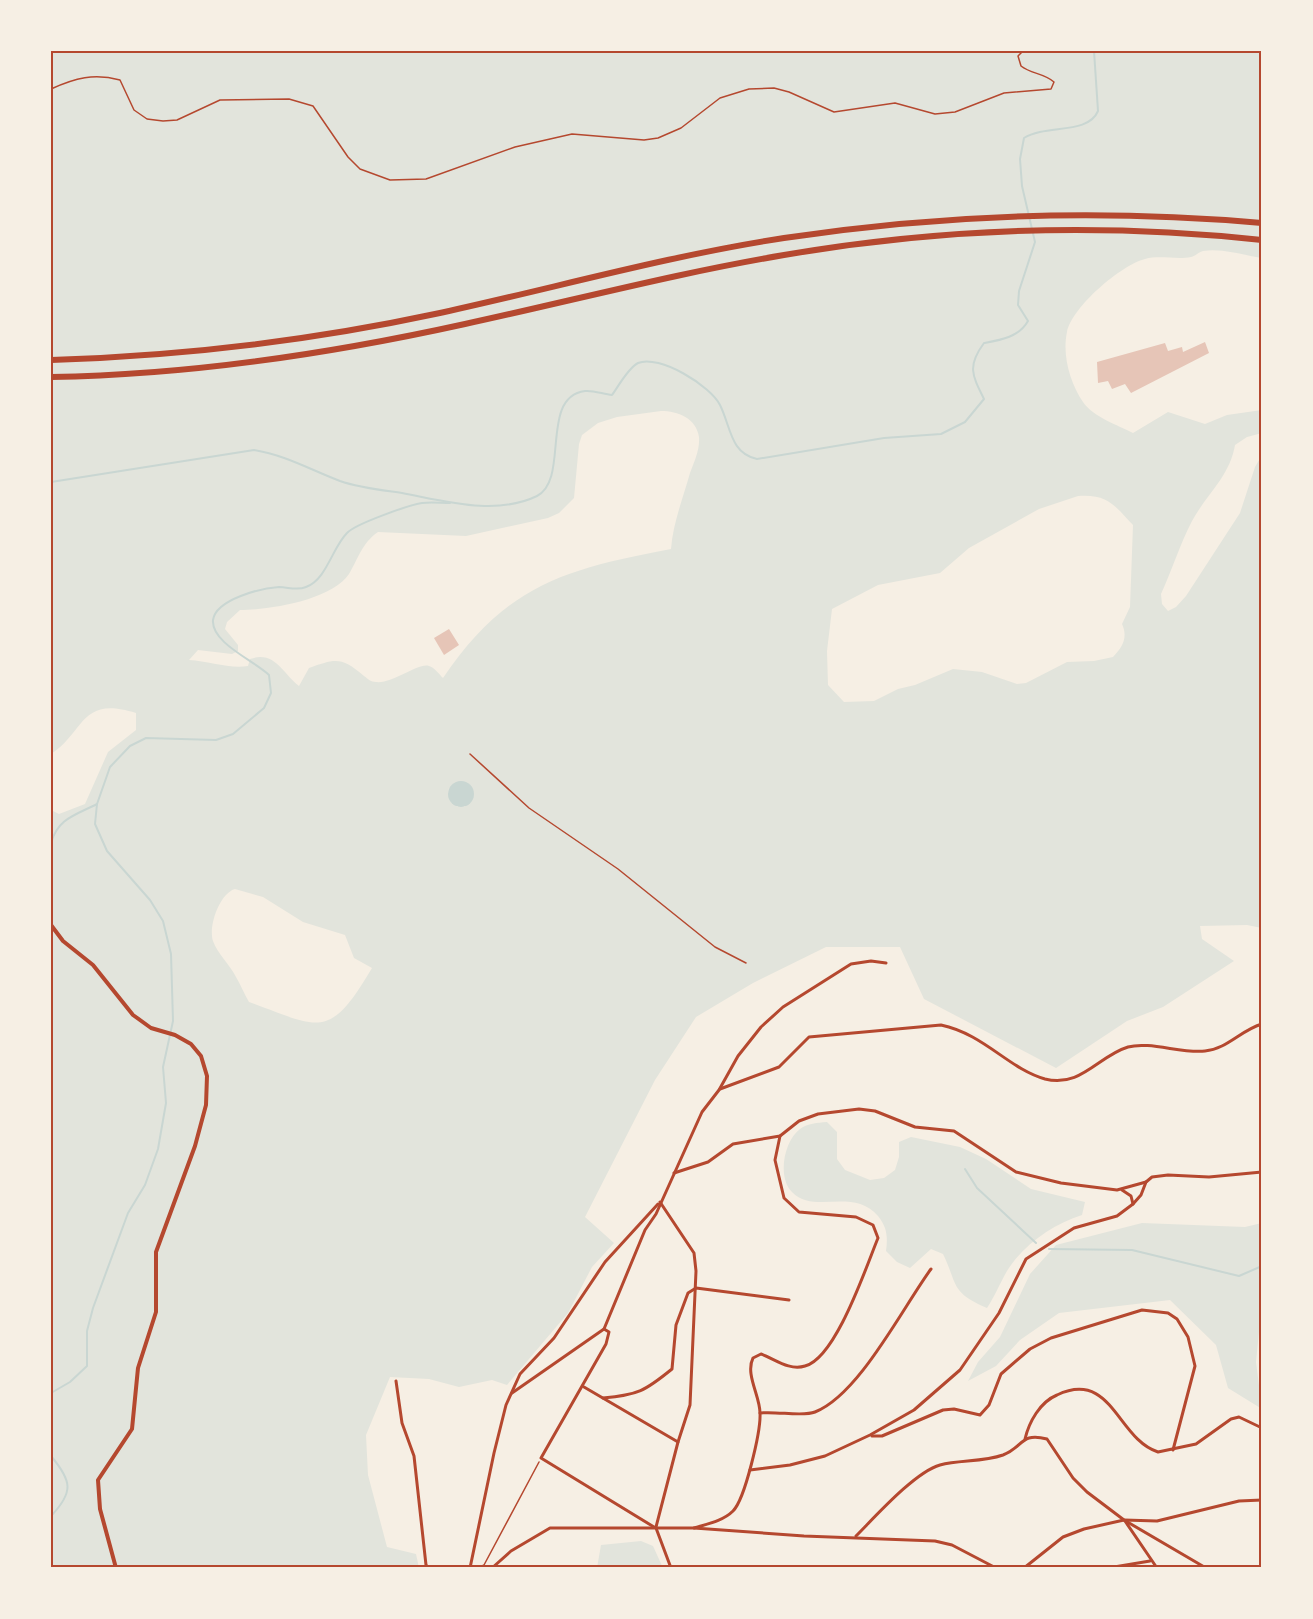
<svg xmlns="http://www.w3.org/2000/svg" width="1313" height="1619" font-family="'Roboto Condensed',sans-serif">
  <rect width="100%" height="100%" fill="#f6efe4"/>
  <!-- green -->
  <g fill="#e2e4dc" fill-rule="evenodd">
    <path d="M51 51H1262V258C1243 255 1222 248 1203 251 1198 252 1196 256 1191 257 1177 260 1160 255 1145 259 1121 265 1072 307 1067 332 1062 355 1070 383 1083 402 1093 417 1118 425 1133 433L1168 412 1205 424 1227 415 1262 410V433L1247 437 1235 445C1230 476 1206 495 1192 521 1180 544 1172 570 1161 594L1162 604 1168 611 1176 607 1186 596 1240 513 1255 467 1262 455V928L1247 925 1200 926 1202 939 1234 961 1163 1007 1127 1021 1056 1068 924 999 900 947H826L753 983 696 1017 655 1080 585 1217 614 1243 592 1267 568 1313 507 1385 492 1380 459 1387 429 1379 390 1377 366 1435 368 1475 387 1547 416 1554 419 1568H51V810L59 814 85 804 108 752 136 730V713C80 695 85 732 51 754ZM661 411C678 411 696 418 699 437 700 450 694 462 690 473 683 498 673 523 671 549 565 569 506 585 443 678 439 674 434 667 429 666 419 662 393 684 376 682 371 682 368 679 364 676 342 657 336 658 309 668L299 686C283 674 275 650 250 659L248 666C229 669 209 661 189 660L198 650 232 654 238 651V645L225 629 227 622 240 610C269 610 332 600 349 574 358 559 362 543 378 532L466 536 548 518 559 513 574 498 579 444 582 435 598 423 617 417ZM1078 496C1108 494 1114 505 1133 525L1130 607 1122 624C1128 637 1123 647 1113 657L1094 661 1067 662 1026 683 1017 684 982 672 953 669 915 685 898 689 874 701 844 702 828 685 827 651 832 609 878 585 940 573 969 548 1039 509ZM467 783 472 788 465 807H457L448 792 449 788ZM235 889 263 897 303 922 345 935 354 958 372 968C329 1041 320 1028 249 1002 244 994 241 985 236 977 230 965 217 953 213 941 208 926 220 893 235 889Z"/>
    <path d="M827 1122 837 1132V1159L845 1170 870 1180 884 1178 895 1170 899 1157V1142L911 1137 960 1147 986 1159 1031 1189 1085 1202 1082 1215C1053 1224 1023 1245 1007 1271 1000 1283 995 1296 987 1308 950 1292 958 1285 943 1254L931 1249 910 1268 897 1262 886 1251C888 1237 887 1227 878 1216 853 1187 814 1215 792 1192 777 1177 784 1141 800 1129 808 1123 817 1123 827 1122Z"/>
    <polygon points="1142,1223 1245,1227 1262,1223 1262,1302 1256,1362 1262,1409 1228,1388 1216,1345 1170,1300 1059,1313 1020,1340 996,1366 968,1381 978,1362 1000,1337 1030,1274 1056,1245"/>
    <polygon points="641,1541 653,1546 663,1568 597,1568 601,1545"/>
  </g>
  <!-- water -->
  <circle fill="#c9d6d2" cx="461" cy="794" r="13"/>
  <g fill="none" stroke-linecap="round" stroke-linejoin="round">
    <!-- stream -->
    <g stroke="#c9d6d2" stroke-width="2">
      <path d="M51 482 254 450C285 455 311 470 340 481 360 488 381 490 402 493 445 501 496 516 537 496 570 479 539 397 585 391 593 390 603 394 612 395 618 387 628 368 638 363 659 354 711 386 720 405 731 427 730 453 757 459L884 438 941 434 965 422 984 399C972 375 967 366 984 343 1001 340 1019 337 1028 321L1018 305 1019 291 1035 242 1022 186 1020 159 1024 138C1046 124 1088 135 1098 111L1094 51"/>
      <path d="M51 843C58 818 76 815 97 804"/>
      <polyline points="965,1169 977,1188 1036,1243"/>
      <polyline points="1049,1249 1132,1250 1239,1276 1262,1266"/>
      <path d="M51 1393 70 1382 87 1366V1331L93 1308 128 1213 145 1185 158 1149 166 1103 163 1067 173 1021 171 954 163 921 150 900 107 851 95 824 97 804 110 767 130 746 146 738 216 740 233 734 264 708 271 693 269 675C255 661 211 643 213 620 216 599 262 588 279 587 288 587 297 591 306 587 327 579 332 548 347 533 355 524 409 505 422 503 431 502 441 503 450 503"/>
      <path d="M51 1456C72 1481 74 1492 51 1516"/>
    </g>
  </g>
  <!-- building -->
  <g fill="#e6c5b7">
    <polygon points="1205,342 1209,353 1131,393 1125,384 1112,389 1108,381 1098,383 1097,362 1165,343 1168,351 1182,347 1183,352"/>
    <polygon points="449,629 459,645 444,655 434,638"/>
  </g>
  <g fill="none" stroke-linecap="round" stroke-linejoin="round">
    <!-- path -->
    <g stroke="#b5482f" stroke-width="1.5">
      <polyline points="1044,51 1058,51"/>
      <path d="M51 89C75 78 94 73 120 80L134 110 147 119 163 121 177 120 220 100 289 99 313 106 348 157 360 169 390 180 426 179 515 147 572 134 644 140 658 138 681 128 720 98 749 89 774 88 789 92 834 112 895 103 935 114 955 112 1004 93 1051 89 1054 82C1044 73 1031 74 1021 66L1018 56 1023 51"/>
      <polyline points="470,754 529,808 618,869 715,947 746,963"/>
      <polyline points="478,1568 484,1565 539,1462"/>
    </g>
    <!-- minor -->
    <g stroke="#b5482f" stroke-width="3">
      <path d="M720 1089 779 1067 809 1037 941 1025C984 1034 1009 1069 1045 1079 1081 1088 1098 1056 1128 1047 1149 1041 1183 1054 1205 1051 1227 1049 1241 1030 1262 1024"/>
      <polyline points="674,1173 708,1162 733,1144 780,1136 799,1121 818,1114 859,1109 875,1111 915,1127 954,1131 1016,1172 1061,1183 1117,1190 1146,1182"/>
      <polyline points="1122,1190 1131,1196 1133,1204"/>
      <polyline points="604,1329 609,1332 606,1344 541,1458 654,1527"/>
      <polyline points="396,1381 402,1423 414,1456 426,1565 429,1568"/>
      <polyline points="584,1387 678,1442"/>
      <polyline points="512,1393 604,1329 645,1230 656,1214 702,1112 719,1090 738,1056 761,1027 783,1007 851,964 871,961 886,963"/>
      <path d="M603 1398C638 1395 645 1391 672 1369L676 1325 688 1293 696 1288 789 1300"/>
      <path d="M760 1413C777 1411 803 1417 815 1412 859 1395 903 1307 931 1269"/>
      <polyline points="872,1436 882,1436 943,1410 954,1409 980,1415 989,1405 1001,1374 1030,1349 1051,1338 1142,1310 1168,1313 1177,1319 1188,1337 1195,1366 1173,1450"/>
      <path d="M1025 1439C1029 1422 1040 1402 1057 1395 1112 1369 1117 1439 1158 1452L1196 1444 1231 1419 1239 1417 1262 1428"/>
      <polyline points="750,1470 790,1465 825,1456 870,1435 914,1410 960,1370 999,1313 1026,1259 1074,1228 1117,1216 1133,1204 1141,1195 1146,1182 1152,1177 1168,1175 1209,1177 1262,1172"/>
      <polyline points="1125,1521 1157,1568"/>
      <polyline points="656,1527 678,1442 690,1405 696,1271 694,1253 660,1202"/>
      <polyline points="656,1528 671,1568"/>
      <path d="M694 1528C707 1524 723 1521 733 1511 745 1499 761 1431 760 1413 760 1396 745 1374 753 1358L761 1354C775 1359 789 1371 805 1366 836 1358 866 1267 878 1238L873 1225 856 1217 799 1212 784 1198 775 1160 780 1136"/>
      <path d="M856 1536C875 1517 915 1472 940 1465 960 1460 983 1462 1003 1455 1024 1447 1020 1432 1047 1439L1073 1478 1087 1492 1124 1520 1206 1568"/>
      <polyline points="470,1568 494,1453 506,1405 520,1374 554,1338 605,1262 658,1204"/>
      <polyline points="492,1568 511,1551 550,1528 694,1528 804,1536 935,1541 952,1545 996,1568"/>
      <polyline points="1024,1568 1063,1537 1084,1529 1124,1520 1157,1521 1239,1501 1262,1500"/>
      <polyline points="1108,1568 1150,1561"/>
      <polyline points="1260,1568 1262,1568"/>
    </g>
    <!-- tertiary -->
    <polyline stroke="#b5482f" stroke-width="4" points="51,925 63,941 93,965 133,1015 151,1028 175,1035 191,1044 201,1056 207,1076 206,1105 195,1146 156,1252 156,1312 138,1368 132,1429 98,1480 100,1509 116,1568"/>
    <!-- motorway -->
    <g stroke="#b5482f" stroke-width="6">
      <path d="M51 360C180 356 309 341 435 314 551 289 666 256 784 238 943 214 1102 209 1262 223"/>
      <path d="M51 377C190 375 329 354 465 324 571 301 677 273 784 255 941 228 1103 223 1262 240"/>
    </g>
  </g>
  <!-- border -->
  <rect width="1313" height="1619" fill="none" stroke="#f6efe4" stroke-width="105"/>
  <rect x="52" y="52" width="1208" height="1514" fill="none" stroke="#b5482f" stroke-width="2"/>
</svg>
